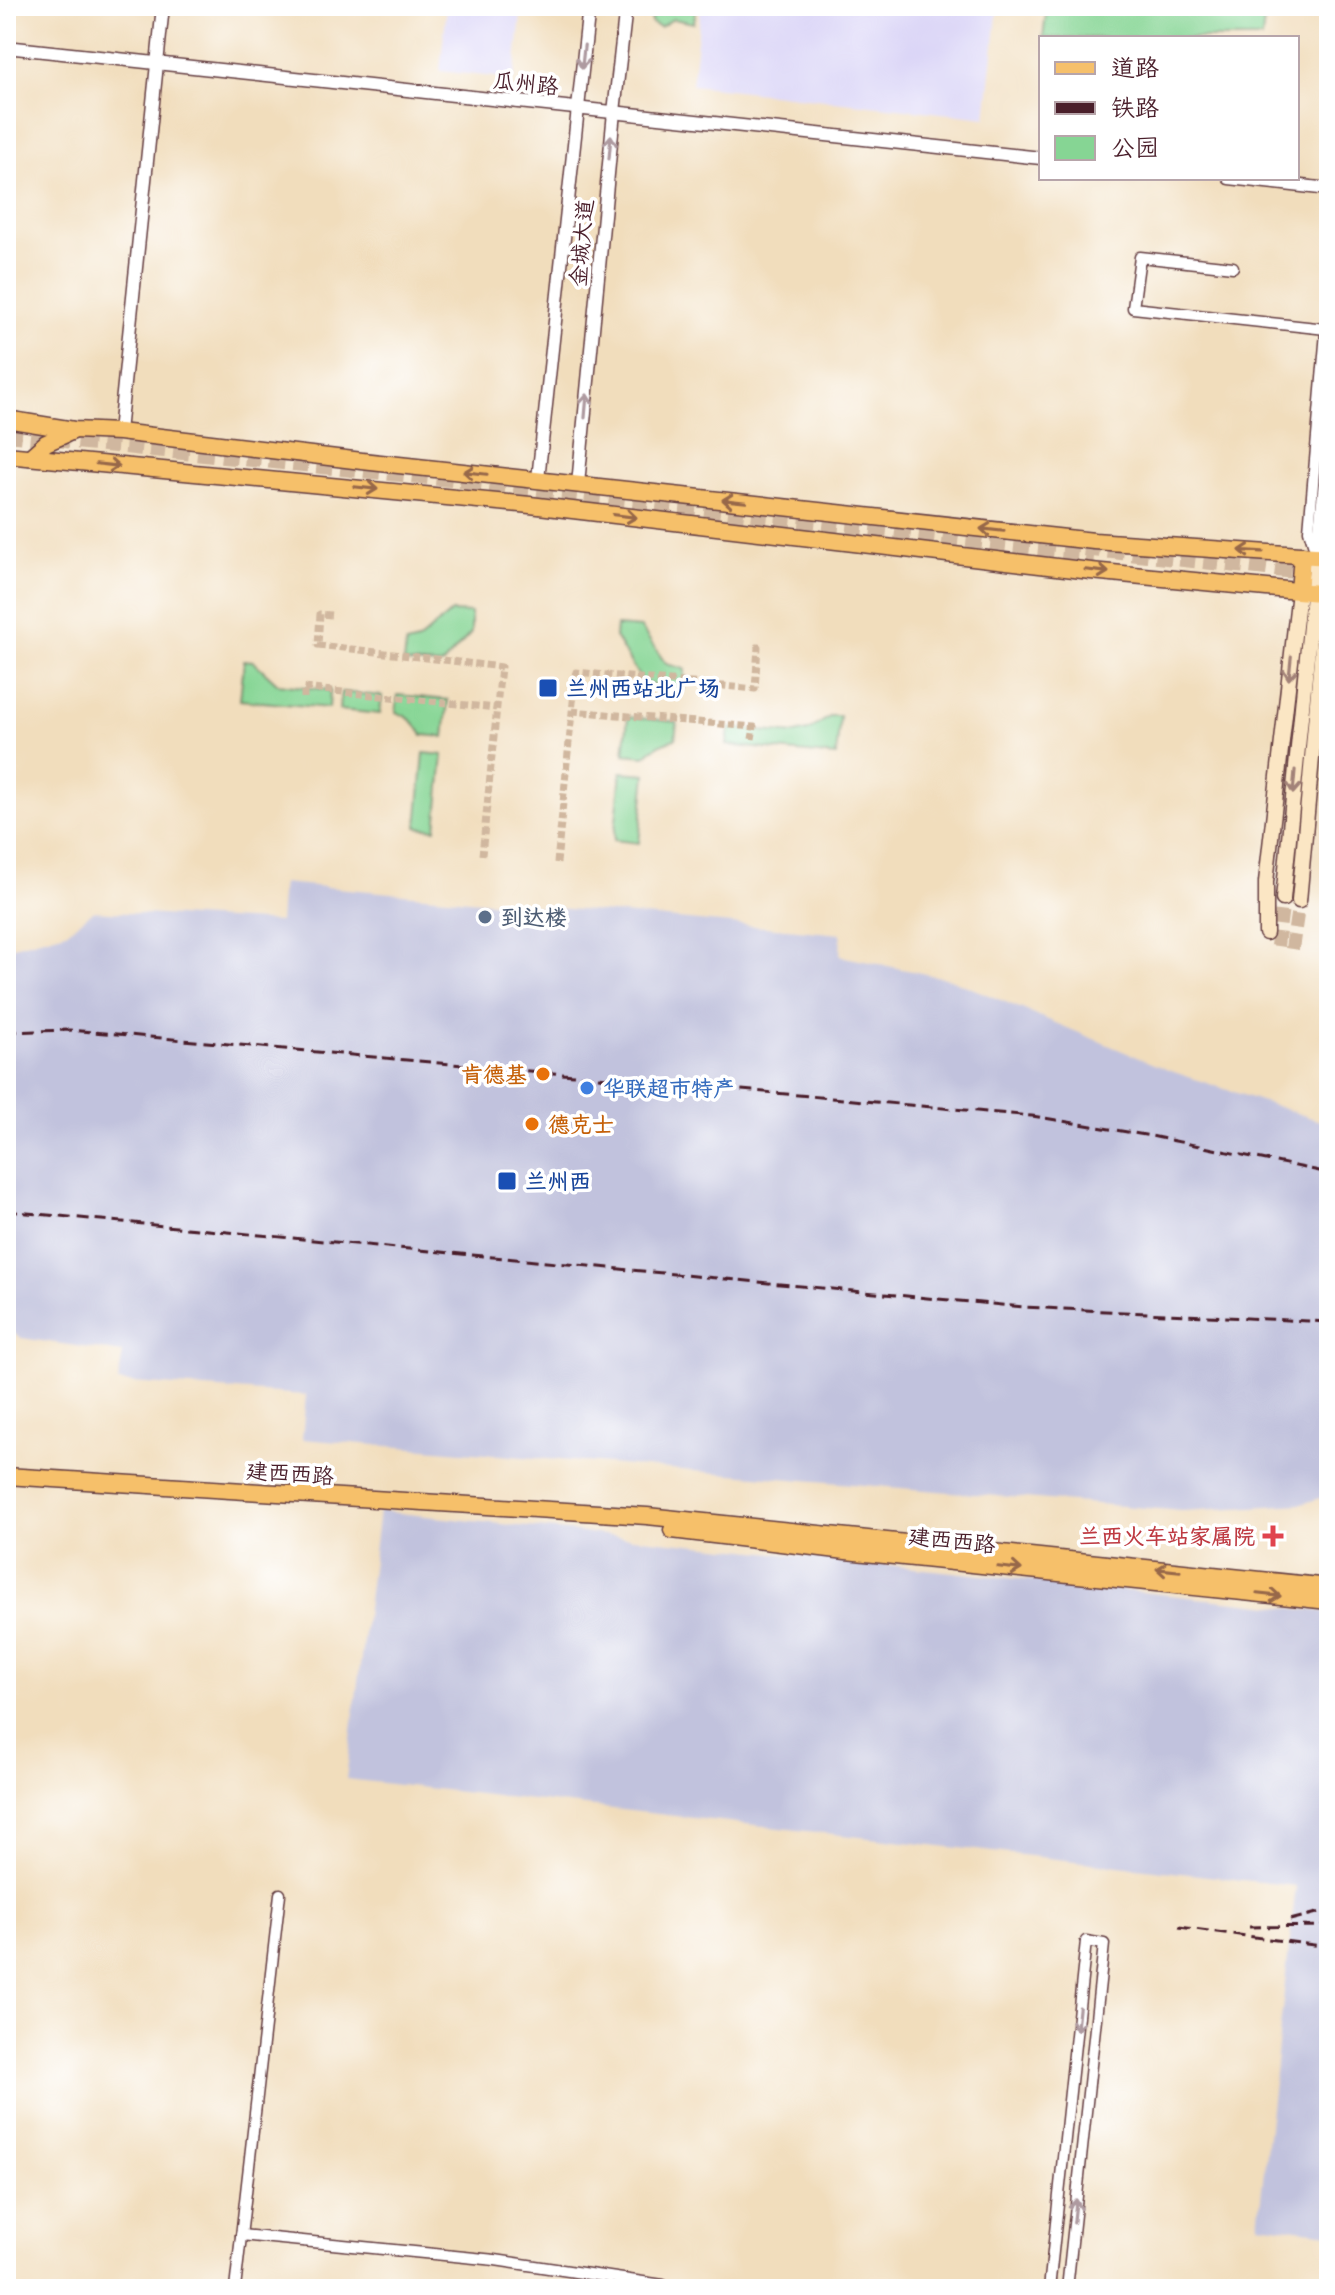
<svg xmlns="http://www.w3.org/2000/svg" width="1335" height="2295" font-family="Kalam,'LXGW WenKai TC',sans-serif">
  <rect width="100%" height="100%" fill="#fff"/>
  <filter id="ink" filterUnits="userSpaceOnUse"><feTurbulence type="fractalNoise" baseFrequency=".0125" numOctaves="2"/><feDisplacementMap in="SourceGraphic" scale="16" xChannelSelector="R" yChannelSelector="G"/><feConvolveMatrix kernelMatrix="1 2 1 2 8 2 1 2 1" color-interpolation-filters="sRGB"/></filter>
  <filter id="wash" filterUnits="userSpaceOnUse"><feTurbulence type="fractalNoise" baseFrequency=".006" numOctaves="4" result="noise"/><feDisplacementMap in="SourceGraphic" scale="32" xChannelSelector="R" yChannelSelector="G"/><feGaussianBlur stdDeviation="1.8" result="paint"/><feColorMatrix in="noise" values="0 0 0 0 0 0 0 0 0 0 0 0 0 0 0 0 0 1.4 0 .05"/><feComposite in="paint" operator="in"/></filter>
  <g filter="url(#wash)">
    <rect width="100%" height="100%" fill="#f1ddbc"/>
    <!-- built -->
    <g fill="#dbd6f7">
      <polygon points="447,6 522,6 514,79 440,71"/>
      <polygon points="701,6 998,6 986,118 692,85"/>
    </g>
    <!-- industrial -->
    <g fill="#c1c2dd">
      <polygon points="282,883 841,934 840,956 950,979 1168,1070 1329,1124 1329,1495 1302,1504 1182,1511 302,1439 306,1395 118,1382 123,1353 21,1338 6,1327 6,948 66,932 93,911 279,922"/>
      <polygon points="379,1511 1329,1612 1329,2233 1258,2224 1296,1886 346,1779"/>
    </g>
    <!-- green -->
    <g fill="#86d594" stroke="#687a60" stroke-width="2">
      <polygon points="653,6 696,6 694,23 673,19 660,27 651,23"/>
      <polygon points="1047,6 1127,6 1264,20 1262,38 1043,38"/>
      <polygon points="451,612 471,613 471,633 442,665 404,663 406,644 418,641"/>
      <polygon points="616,626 641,628 666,664 685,669 684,689 643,683 615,637"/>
      <polygon points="244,660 253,661 278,684 330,690 329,708 240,700"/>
      <polygon points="341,692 382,696 380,714 339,710"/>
      <path d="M398 695 448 700 444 737 423 735C416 723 409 717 396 712Z"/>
      <polygon points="831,716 840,716 836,756 727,745 729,728 795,734 808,731"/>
      <path d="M628 717 677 722 675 739C662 742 654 747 645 756L624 754Z"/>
      <polygon points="424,753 443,755 436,829 417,827"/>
      <polygon points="621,772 646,774 639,843 614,840"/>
    </g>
  </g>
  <g filter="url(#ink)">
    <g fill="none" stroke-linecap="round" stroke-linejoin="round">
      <!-- pedestrian-tunnel -->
      <g stroke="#d0b79f" stroke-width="7" stroke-dasharray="7 3.5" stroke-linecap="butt">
        <polyline points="331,615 320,614 318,645 501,667 482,855"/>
        <polyline points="304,698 304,688 496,708"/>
        <polyline points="572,711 754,727 752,739"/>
        <polyline points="557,863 576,672 755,689 758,647 752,647"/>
      </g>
      <!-- secondary-tunnel -->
      <g stroke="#d0b79f" stroke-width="14" stroke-dasharray="14 7" stroke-linecap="butt">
        <polyline points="1277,946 1283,899"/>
        <polyline points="1292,949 1299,901"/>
      </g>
      <!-- primary-tunnel -->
      <g stroke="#d0b79f" stroke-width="16" stroke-dasharray="16 8" stroke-linecap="butt">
        <polyline points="6,434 480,482"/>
        <polyline points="465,489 1094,557"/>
        <polyline points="1084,548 1312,573"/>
      </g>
      <defs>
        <g id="minor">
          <polyline points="1233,267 1140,257 1133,308 1326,329"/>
          <polyline points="1316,553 1309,530 1329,297"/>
          <polyline points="241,2235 495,2260 663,2285"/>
          <polyline points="235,2289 280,1894"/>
          <polyline points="1049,2289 1086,1941 1104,1944 1067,2289"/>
        </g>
        <g id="tertiary">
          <polyline points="6,47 1041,158"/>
          <polyline points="1229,178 1329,189"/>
          <polyline points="119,432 163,6"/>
          <polyline points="538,479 589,6"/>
          <polyline points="578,484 614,112 626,6"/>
          <polyline points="1317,555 1329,448"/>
        </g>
        <g id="secondary">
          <polyline points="1283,899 1317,555"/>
          <polyline points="1299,901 1329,571"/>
          <polyline points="1266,933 1266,882 1299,591"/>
        </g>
        <g id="primary">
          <polyline points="6,419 74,430 119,432 362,461 1094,541 1329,557"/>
          <polyline points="6,455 530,505 1091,571 1329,594"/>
          <polyline points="30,457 46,443 73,431"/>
          <polyline points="1299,591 1302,555"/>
        </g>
        <g id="trunk">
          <polyline points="6,1476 647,1516 1329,1587"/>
          <polyline points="672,1530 846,1551 1329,1601"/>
        </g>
      </defs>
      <!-- minor casing -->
      <use href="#minor" stroke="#633c41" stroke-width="13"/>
      <!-- tertiary casing -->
      <use href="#tertiary" stroke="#633c41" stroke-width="15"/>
      <!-- secondary casing -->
      <use href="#secondary" stroke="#633c41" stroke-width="17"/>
      <!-- primary casing -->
      <use href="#primary" stroke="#633c41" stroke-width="19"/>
      <!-- trunk casing -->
      <use href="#trunk" stroke="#633c41" stroke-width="19"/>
      <!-- minor -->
      <use href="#minor" stroke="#fff" stroke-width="10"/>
      <!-- tertiary -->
      <use href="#tertiary" stroke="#fff" stroke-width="12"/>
      <!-- secondary -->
      <use href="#secondary" stroke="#fbe6c4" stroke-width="14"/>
      <!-- primary -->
      <use href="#primary" stroke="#f6c06b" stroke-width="16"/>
      <!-- trunk -->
      <use href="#trunk" stroke="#f6c06b" stroke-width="16"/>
      <!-- rail -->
      <g stroke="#4a1f2b" stroke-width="3" stroke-dasharray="12 6" stroke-linecap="butt">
        <polyline points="6,1032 69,1030 128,1035 1032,1116 1151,1136 1329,1173"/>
        <polyline points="6,1211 1023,1307 1329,1322"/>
        <polyline points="1290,1920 1329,1910"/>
        <polyline points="1179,1927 1329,1947"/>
        <polyline points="1249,1927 1329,1926"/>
      </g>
    </g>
    <!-- one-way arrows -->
    <defs><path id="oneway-shaft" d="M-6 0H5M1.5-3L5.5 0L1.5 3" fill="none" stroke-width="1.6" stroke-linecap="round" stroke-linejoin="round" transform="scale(2)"/></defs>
    <g stroke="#ae9aa0">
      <use href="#oneway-shaft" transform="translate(583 57) rotate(96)"/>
      <use href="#oneway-shaft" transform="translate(610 147) rotate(-85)"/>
      <use href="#oneway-shaft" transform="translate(586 406) rotate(-85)"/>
      <use href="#oneway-shaft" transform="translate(1078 2019) rotate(96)"/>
      <use href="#oneway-shaft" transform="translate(1075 2211) rotate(-84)"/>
    </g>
    <g stroke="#976748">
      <use href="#oneway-shaft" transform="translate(108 465) rotate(6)"/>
      <use href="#oneway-shaft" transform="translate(475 473) rotate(-174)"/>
      <use href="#oneway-shaft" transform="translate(366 488) rotate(6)"/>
      <use href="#oneway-shaft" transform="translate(734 501) rotate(-174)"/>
      <use href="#oneway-shaft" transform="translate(625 516) rotate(7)"/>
      <use href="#oneway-shaft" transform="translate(992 530) rotate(-174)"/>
      <use href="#oneway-shaft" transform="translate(1251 551) rotate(-176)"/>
      <use href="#oneway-shaft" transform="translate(1097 571) rotate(6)"/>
      <use href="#oneway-shaft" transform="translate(1010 1568) rotate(6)"/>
      <use href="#oneway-shaft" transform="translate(1168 1570) rotate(-174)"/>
      <use href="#oneway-shaft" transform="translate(1269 1595) rotate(6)"/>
    </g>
    <g stroke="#a28278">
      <use href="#oneway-shaft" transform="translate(1290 668) rotate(96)"/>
      <use href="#oneway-shaft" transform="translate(1294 782) rotate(95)"/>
    </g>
  </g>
  <!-- markers -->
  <g fill="#1a4fb4" stroke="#fff" stroke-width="3">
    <rect x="538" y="678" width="20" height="20" rx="4"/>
    <rect x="497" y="1171" width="20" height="20" rx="4"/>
  </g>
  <circle fill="#5c6f8a" stroke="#fff" stroke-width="3" cx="485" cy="917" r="8"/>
  <g fill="#e8710a" stroke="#fff" stroke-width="3">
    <circle cx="543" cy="1074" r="8"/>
    <circle cx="532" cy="1124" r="8"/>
  </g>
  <circle fill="#3f7fe0" stroke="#fff" stroke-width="3" cx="587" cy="1088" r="8"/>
  <path fill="#e0444e" stroke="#fff" stroke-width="3" d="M1269 1524h8v8h8v8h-8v8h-8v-8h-8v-8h8z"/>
  <g text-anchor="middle" stroke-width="7" stroke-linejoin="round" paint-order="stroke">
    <!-- street labels -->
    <g font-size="22" fill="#4a1f2b" stroke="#fff">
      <text transform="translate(526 83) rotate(6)" y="8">瓜州路</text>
      <text transform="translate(581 243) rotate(-85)" y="8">金城大道</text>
      <text transform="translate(290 1473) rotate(4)" y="8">建西西路</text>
      <text transform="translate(952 1540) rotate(6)" y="8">建西西路</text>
    </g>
    <!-- transit labels -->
    <g font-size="22" font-weight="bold" fill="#164399" stroke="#fff" text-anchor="start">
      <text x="566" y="696">兰州西站北广场</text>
      <text x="525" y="1189">兰州西</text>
    </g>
    <!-- service labels -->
    <g font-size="22" font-weight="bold" fill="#4e5e75" stroke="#fff" text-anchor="start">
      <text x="501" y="925">到达楼</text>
    </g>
    <!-- food labels -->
    <g font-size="22" font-weight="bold" fill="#c56008" stroke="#fff" text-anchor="end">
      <text x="527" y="1082">肯德基</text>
      <text x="548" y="1132" text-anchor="start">德克士</text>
    </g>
    <!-- shop labels -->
    <g font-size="22" font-weight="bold" fill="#366cbe" stroke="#fff" text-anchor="start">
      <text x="603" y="1096">华联超市特产</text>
    </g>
    <!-- health labels -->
    <g font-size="22" font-weight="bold" fill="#be3a42" stroke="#fff" text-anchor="end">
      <text x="1255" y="1544">兰西火车站家属院</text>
    </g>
  </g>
  <!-- margin -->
  <rect width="1335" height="2295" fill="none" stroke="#fff" stroke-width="32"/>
  <!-- legend -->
  <rect x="1039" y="36" width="260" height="144" fill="#ffffff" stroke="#b7a5aa" stroke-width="2"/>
  <rect x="1055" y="62" width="40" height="12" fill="#f6c06b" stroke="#b7a5aa" stroke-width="2"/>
  <text x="1111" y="76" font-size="24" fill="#4a1f2b">道路</text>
  <rect x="1055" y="102" width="40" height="12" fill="#4a1f2b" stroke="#b7a5aa" stroke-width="2"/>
  <text x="1111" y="116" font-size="24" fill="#4a1f2b">铁路</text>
  <rect x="1055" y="136" width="40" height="24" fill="#86d594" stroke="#b7a5aa" stroke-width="2"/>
  <text x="1111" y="156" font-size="24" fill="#4a1f2b">公园</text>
</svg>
